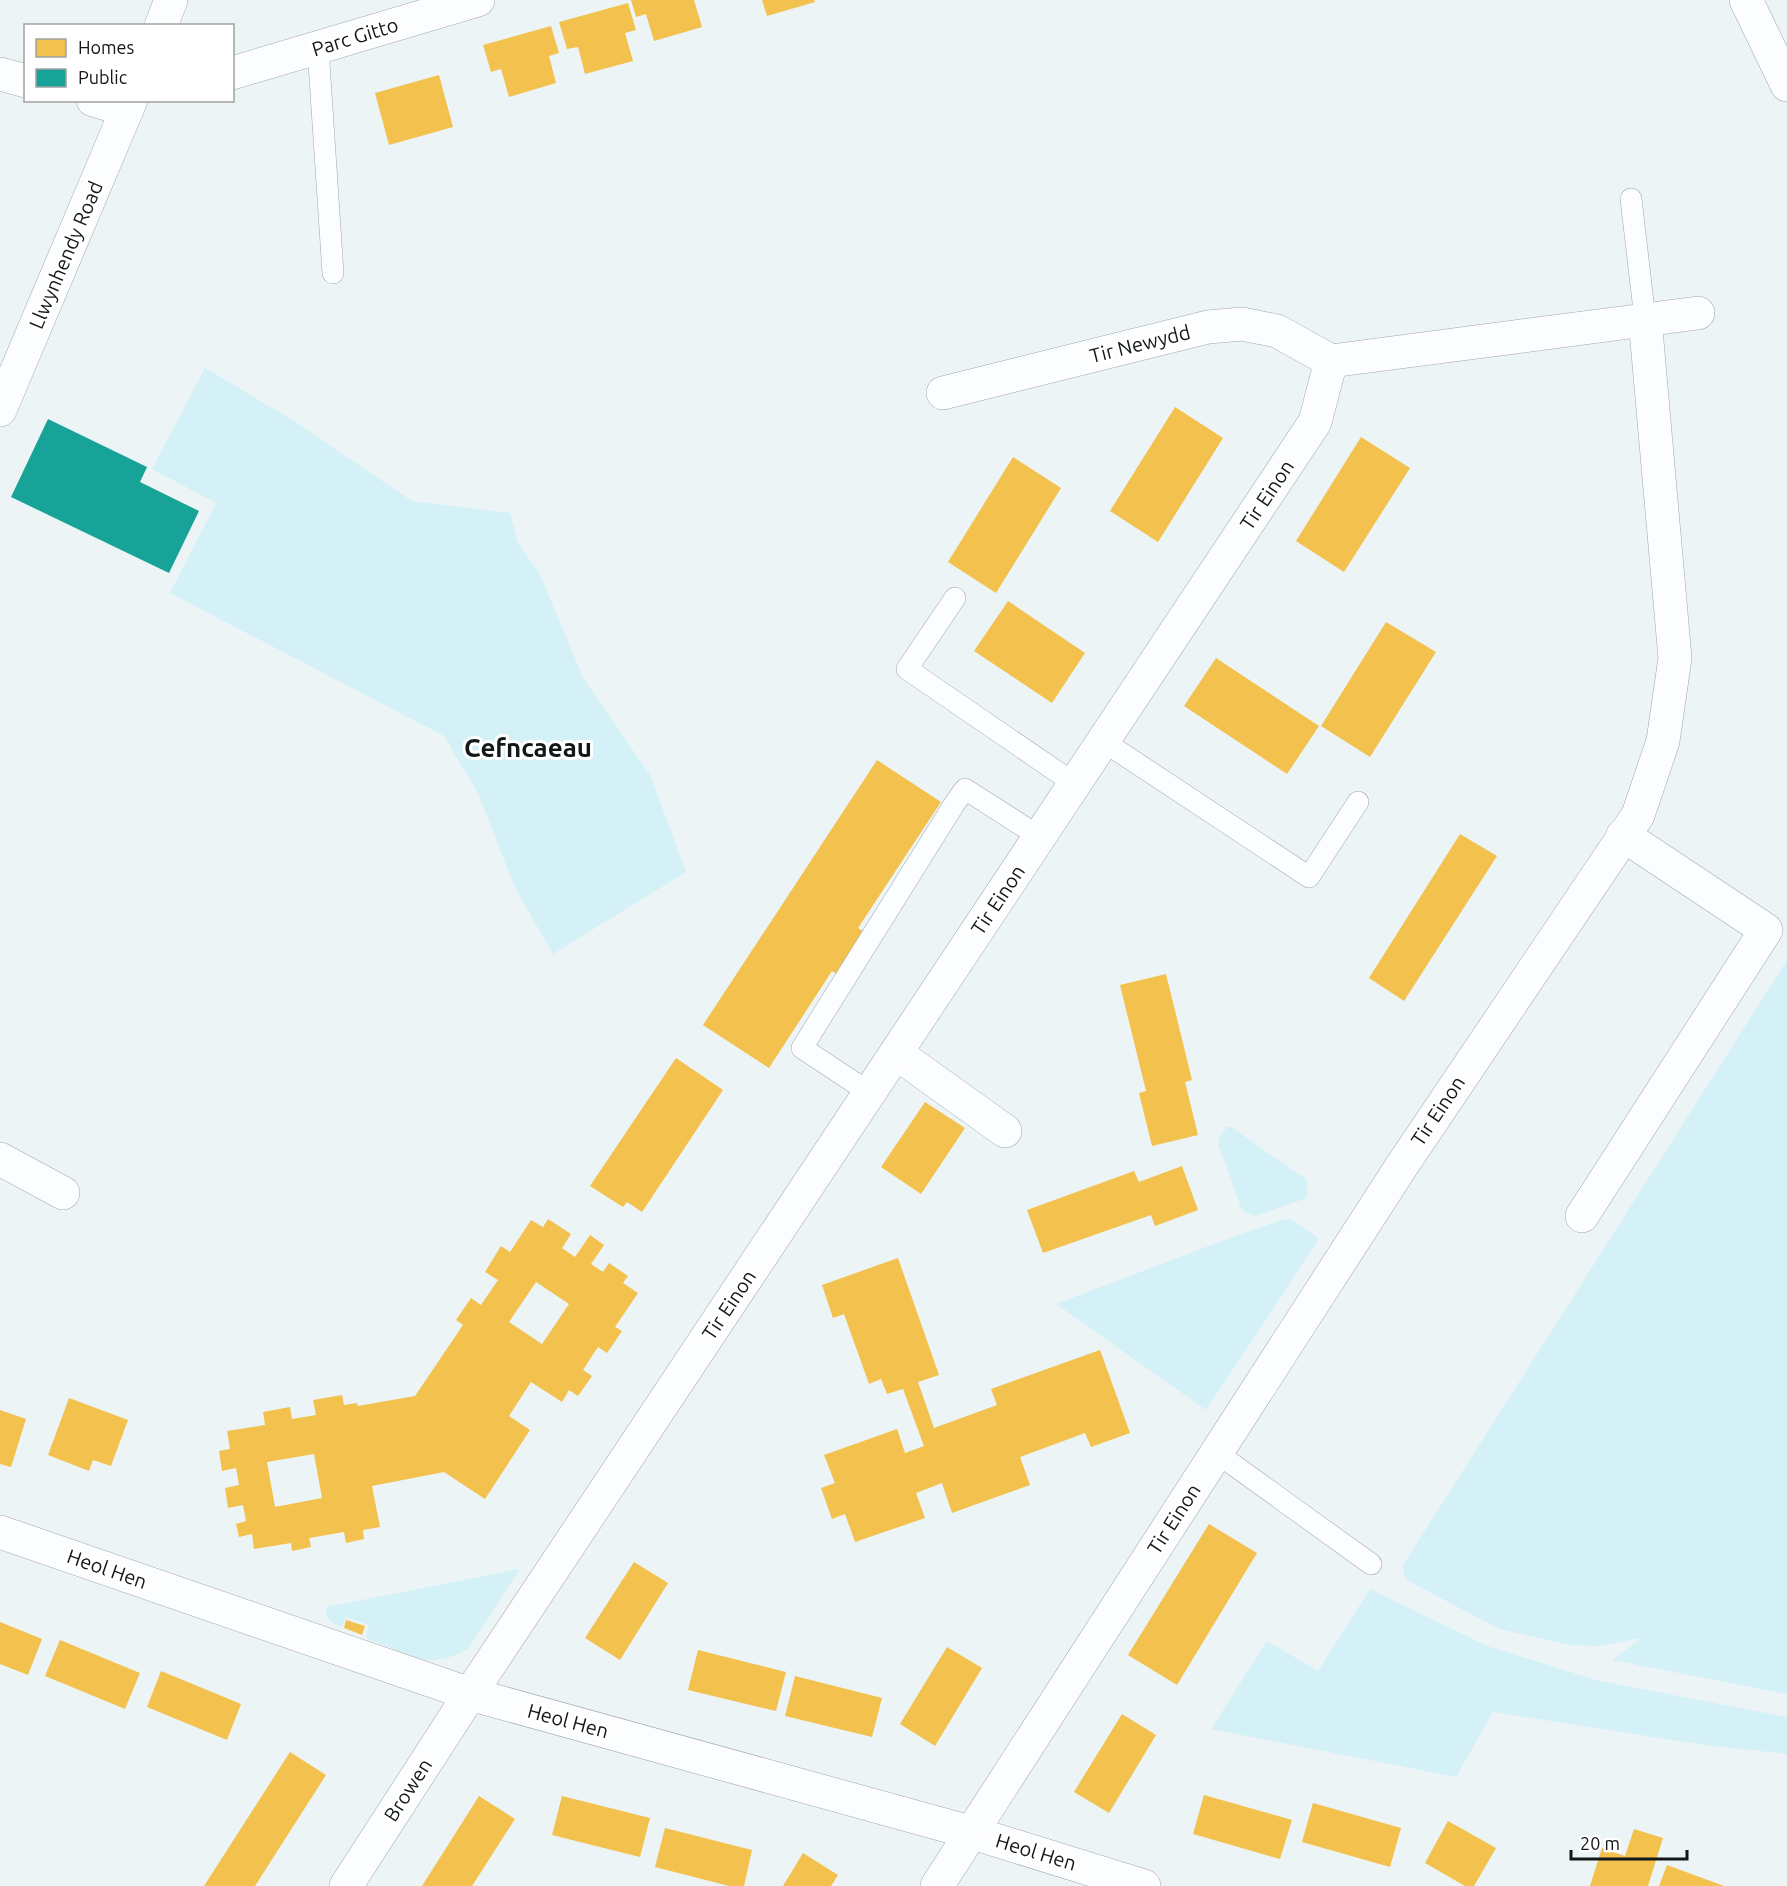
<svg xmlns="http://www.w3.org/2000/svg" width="1787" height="1886" font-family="Ubuntu,sans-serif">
  <rect width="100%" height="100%" fill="#edf4f6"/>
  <!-- green -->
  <g fill="#d4f1f7">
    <polygon points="205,368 294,421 412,501 510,513 518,543 539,573 583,677 651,777 686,872 553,954 515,888 478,793 444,736 170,593 216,503 152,469"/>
    <polygon points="1787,960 1787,1694 1612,1660 1642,1638 1598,1646 1570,1645 1499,1629 1405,1579 1403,1565"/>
    <polygon points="1227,1127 1231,1127 1307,1180 1307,1198 1255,1216 1246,1213 1241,1207 1218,1144 1219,1138"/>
    <polygon points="1291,1219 1319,1239 1206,1410 1056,1304 1235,1236 1282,1220"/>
    <path d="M520 1569 468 1649C453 1658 433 1663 416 1658L366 1638 369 1625 346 1617 341 1627C330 1622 325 1619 326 1607Z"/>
    <polygon points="1370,1589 1487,1646 1596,1680 1787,1717 1787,1754 1704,1745 1493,1712 1456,1777 1211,1729 1267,1641 1318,1671"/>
  </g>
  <!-- homes -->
  <g fill="#f2c14e" fill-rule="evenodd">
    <polygon points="631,0 694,0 702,27 654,41 646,14 636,17"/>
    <polygon points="762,0 814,0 815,2 767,16"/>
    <polygon points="628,3 636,30 625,33 633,61 585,74 578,47 567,49 559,22"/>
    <polygon points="551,26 559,53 549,56 556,83 509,97 501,69 491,72 483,45"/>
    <polygon points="439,75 453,127 389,145 375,93"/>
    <polygon points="1175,407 1223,438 1158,542 1110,511"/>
    <polygon points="1361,437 1410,468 1344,572 1296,541"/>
    <polygon points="1013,457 1061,488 996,593 948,562"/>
    <polygon points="1008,601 1085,653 1052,703 974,651"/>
    <polygon points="1386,622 1436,652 1370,757 1321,726"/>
    <polygon points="1216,658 1319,726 1287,774 1184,706"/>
    <polygon points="877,760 941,802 858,928 869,935 841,977 832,971 769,1068 703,1025"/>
    <polygon points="1460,834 1497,856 1404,1001 1369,978"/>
    <polygon points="1166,974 1192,1080 1185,1082 1198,1135 1152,1146 1139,1093 1146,1091 1120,985"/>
    <polygon points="676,1058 723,1090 642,1212 627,1202 623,1207 590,1186"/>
    <polygon points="925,1102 965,1128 921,1194 881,1167"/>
    <polygon points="1182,1166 1198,1210 1155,1226 1151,1215 1043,1253 1027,1210 1134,1171 1139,1182"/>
    <path d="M548 1219 571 1234 562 1248 575 1257 590 1235 604 1245 591 1264 603 1272 609 1263 628 1276 623 1283 638 1293 615 1327 622 1331 607 1353 598 1347 583 1370 592 1376 578 1396 569 1390 562 1402 531 1382 509 1416 530 1430 485 1499 444 1472 372 1486 380 1527 363 1530 364 1539 346 1543 344 1532 309 1538 311 1547 292 1551 291 1543 254 1549 252 1534 239 1537 236 1524 246 1521 243 1505 228 1508 225 1488 239 1485 236 1468 222 1471 219 1451 230 1449 227 1431 265 1425 263 1412 290 1407 292 1419 316 1415 313 1400 342 1395 344 1405 357 1403 358 1406 415 1396 463 1325 456 1320 471 1298 481 1305 498 1280 485 1272 501 1246 510 1252 531 1220 543 1227ZM536 1282 569 1304 542 1344 509 1322ZM314 1454 322 1498 275 1507 267 1462Z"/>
    <polygon points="898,1258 939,1375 918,1382 934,1428 997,1405 991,1389 1100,1350 1130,1433 1091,1447 1085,1433 1020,1457 1030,1485 952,1513 942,1483 916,1493 925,1518 855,1542 845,1514 832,1519 821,1488 835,1483 824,1455 897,1429 905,1453 924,1446 903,1389 887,1394 881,1379 869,1384 844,1314 833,1318 822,1285"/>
    <polygon points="69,1398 128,1420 111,1466 93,1460 89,1471 48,1455"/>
    <polygon points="0,1410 26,1419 11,1467 0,1464"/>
    <polygon points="1209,1524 1257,1553 1177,1685 1128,1655"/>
    <polygon points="634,1562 668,1583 620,1660 585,1638"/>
    <polygon points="346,1620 365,1626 362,1635 344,1628"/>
    <polygon points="0,1622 42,1639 28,1675 0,1664"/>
    <polygon points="60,1640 140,1673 125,1709 45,1676"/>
    <polygon points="947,1647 982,1668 935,1746 900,1724"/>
    <polygon points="698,1650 786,1672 776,1711 688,1690"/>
    <polygon points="161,1671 241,1704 227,1740 147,1707"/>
    <polygon points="795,1676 882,1698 872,1737 785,1716"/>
    <polygon points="1122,1714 1156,1735 1109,1813 1074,1792"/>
    <polygon points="290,1752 326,1775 255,1886 204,1886"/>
    <polygon points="1204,1795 1292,1820 1280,1859 1193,1834"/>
    <polygon points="479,1796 515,1819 472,1886 422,1886"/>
    <polygon points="562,1796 650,1818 640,1857 552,1835"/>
    <polygon points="1313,1803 1401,1828 1390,1867 1302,1842"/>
    <polygon points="1448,1821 1496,1848 1474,1886 1465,1886 1425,1863"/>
    <polygon points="665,1828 752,1850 744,1886 729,1886 655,1867"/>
    <polygon points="1634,1829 1663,1838 1648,1886 1590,1886 1602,1848 1625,1856"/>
    <polygon points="803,1853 838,1875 831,1886 783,1886"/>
    <polygon points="1667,1865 1724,1886 1659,1886"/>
  </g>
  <!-- public -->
  <polygon fill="#17a398" points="48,419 147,467 140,482 199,511 169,573 11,497"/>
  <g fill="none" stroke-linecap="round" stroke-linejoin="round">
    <defs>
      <g id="service">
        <polyline points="318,48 333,273"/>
        <polyline points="1631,199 1645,319"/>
        <polyline points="955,598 907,669 1075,784"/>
        <polyline points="1103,741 1309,877 1358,802"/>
        <polyline points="870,1093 802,1048 955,803 965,789 1040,837"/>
        <polyline points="1217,1453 1371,1564"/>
      </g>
      <g id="minor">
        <polyline points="1746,0 1787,85"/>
        <polyline points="232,73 478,0"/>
        <polyline points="943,393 1208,327 1242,324 1277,331 1331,361"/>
        <polyline points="896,1053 1005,1131"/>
        <polyline points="0,1159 63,1193"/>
        <polyline points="1582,1216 1766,930 1623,835"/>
        <polyline points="0,1532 470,1694 973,1833 1144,1886"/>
        <polyline points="346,1886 470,1694 1315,422 1331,361 1698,313"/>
        <polyline points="937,1886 1401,1167 1638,815 1663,741 1675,658 1645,319"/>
      </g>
      <g id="tertiary">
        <polyline points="0,74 26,81"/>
        <polyline points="93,100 127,110"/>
      </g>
      <g id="secondary">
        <polyline points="161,26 171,0"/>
        <polyline points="0,410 131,100"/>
      </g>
    </defs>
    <!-- service casing -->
    <use href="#service" stroke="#a2a7a8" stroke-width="22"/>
    <!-- minor casing -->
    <use href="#minor" stroke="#a2a7a8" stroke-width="34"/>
    <!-- tertiary casing -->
    <use href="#tertiary" stroke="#a2a7a8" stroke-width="34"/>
    <!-- secondary casing -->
    <use href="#secondary" stroke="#a2a7a8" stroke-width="34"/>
    <!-- service -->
    <use href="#service" stroke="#fcfdfe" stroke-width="21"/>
    <!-- minor -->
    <use href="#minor" stroke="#fcfdfe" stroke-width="33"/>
    <!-- tertiary -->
    <use href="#tertiary" stroke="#fcfdfe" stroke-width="33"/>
    <!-- secondary -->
    <use href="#secondary" stroke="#fcfdfe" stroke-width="33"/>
  </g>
  <g text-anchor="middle" stroke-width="6" stroke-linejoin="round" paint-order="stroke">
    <!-- street labels -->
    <g font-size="20" fill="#121718" stroke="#fff">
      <text transform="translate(355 37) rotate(-17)" y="7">Parc Gitto</text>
      <text transform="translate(66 255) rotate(-67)" y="7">Llwynhendy Road</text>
      <text transform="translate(1140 344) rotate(-14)" y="7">Tir Newydd</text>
      <text transform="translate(1267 495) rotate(-56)" y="7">Tir Einon</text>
      <text transform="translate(998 900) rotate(-56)" y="7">Tir Einon</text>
      <text transform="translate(1438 1111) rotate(-56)" y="7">Tir Einon</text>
      <text transform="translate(729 1305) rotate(-56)" y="7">Tir Einon</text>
      <text transform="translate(1174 1519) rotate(-57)" y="7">Tir Einon</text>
      <text transform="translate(107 1569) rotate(19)" y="7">Heol Hen</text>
      <text transform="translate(568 1721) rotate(15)" y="7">Heol Hen</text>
      <text transform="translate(408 1790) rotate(-57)" y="7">Browen</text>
      <text transform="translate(1036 1852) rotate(17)" y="7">Heol Hen</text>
    </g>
    <!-- district labels -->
    <g font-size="26" font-weight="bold" fill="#121718" stroke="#fff">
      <text x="528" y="757">Cefncaeau</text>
    </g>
  </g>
  <!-- legend -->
  <rect x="24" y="24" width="210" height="78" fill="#ffffff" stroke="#a0a2a3" stroke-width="1.5"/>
  <rect x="36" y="39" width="30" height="18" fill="#f2c14e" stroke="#a0a2a3" stroke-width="1.5"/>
  <text x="78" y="54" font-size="18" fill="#121718">Homes</text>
  <rect x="36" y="69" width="30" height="18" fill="#17a398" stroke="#a0a2a3" stroke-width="1.5"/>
  <text x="78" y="84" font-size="18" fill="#121718">Public</text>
  <!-- scale -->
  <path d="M1571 1850v9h116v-9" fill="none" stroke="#121718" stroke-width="3"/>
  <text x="1580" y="1850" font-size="18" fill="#121718" stroke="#ffffff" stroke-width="4.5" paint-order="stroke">20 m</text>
</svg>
